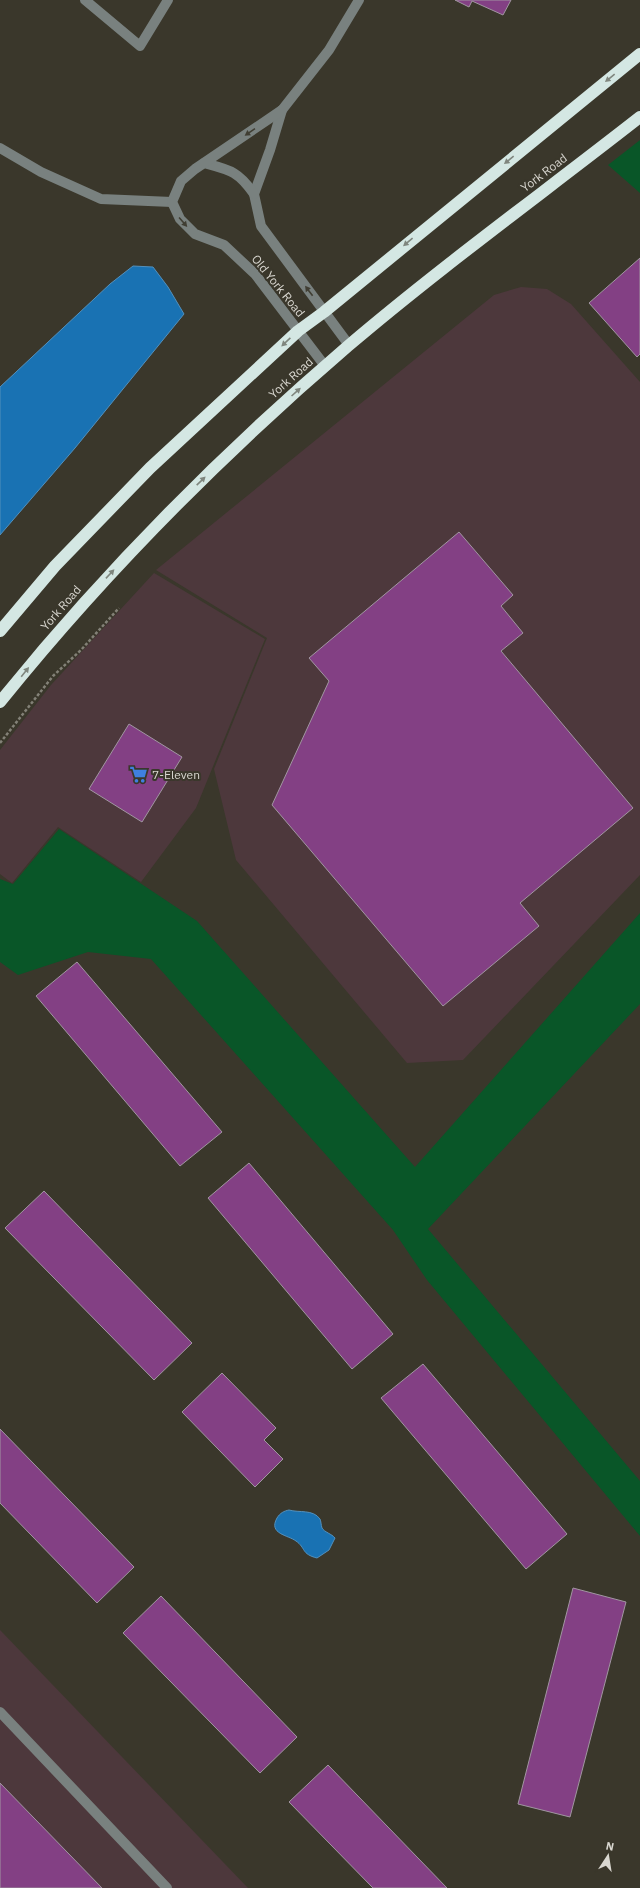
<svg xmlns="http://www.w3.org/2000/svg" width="640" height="1888" font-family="'IBM Plex Sans',sans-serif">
  <rect width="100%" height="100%" fill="#3a372b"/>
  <!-- commercial -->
  <g fill="#4d383c">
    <polygon points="521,287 547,289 571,304 640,382 640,875 463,1060 407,1063 236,860 214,769 267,638 156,570 494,295"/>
    <polygon points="154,573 265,639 196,808 141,882 58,827 12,883 0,874 0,750 51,685"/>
    <polygon points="0,1630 248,1888 0,1888"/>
  </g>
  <!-- green -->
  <g fill="#095628">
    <polygon points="640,140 640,193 608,165"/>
    <polygon points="59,829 197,921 415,1167 640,913 640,1004 428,1229 640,1481 640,1536 427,1280 393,1230 151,959 88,952 18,975 0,962 0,879 13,884"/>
  </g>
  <!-- water -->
  <g fill="#1972b3" stroke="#5390bc">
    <polygon points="133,266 153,267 168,287 184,314 75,448 0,535 0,387 110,284"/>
    <path d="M289 1510C299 1513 313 1509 320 1519 321 1521 321 1525 322 1528 324 1532 332 1534 335 1538L329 1550 317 1558C301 1554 306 1548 296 1541 288 1535 268 1534 277 1518 280 1513 284 1511 289 1510Z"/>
  </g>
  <!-- building -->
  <g fill="#834084" stroke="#a196a1">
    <polygon points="455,0 511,0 503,15 472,1 469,7"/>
    <polygon points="640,258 640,354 637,357 589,303"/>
    <polygon points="459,532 513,595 501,606 523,633 501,651 633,808 520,903 539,926 443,1006 272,805 329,681 309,658"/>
    <polygon points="129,724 182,757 142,822 89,789"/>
    <polygon points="77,962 222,1132 180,1166 36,996"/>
    <polygon points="249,1163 393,1334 352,1369 208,1198"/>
    <polygon points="44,1191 192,1343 154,1380 5,1228"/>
    <polygon points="423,1364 567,1534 526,1569 381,1398"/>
    <polygon points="222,1373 276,1428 264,1440 283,1459 255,1487 182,1412"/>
    <polygon points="0,1429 134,1567 97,1603 0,1503"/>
    <polygon points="573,1588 626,1602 570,1817 518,1804"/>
    <polygon points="161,1596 297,1737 260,1773 123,1633"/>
    <polygon points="328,1765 447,1888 373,1888 289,1802"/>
    <polygon points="0,1783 102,1888 0,1888"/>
  </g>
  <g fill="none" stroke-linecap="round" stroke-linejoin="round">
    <!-- path -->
    <polyline stroke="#838177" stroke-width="2.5" stroke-dasharray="3 2" stroke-linecap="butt" points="0,743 53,676 81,650 119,608"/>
    <!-- minor -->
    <g stroke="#79817f" stroke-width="10">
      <polyline points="85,0 140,46 168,0"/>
      <polyline points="282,110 270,150 254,194 261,226 349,345"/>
      <polyline points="0,148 41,172 101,199 172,202"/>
      <path d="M204 163C230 170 238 171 254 194"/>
      <polyline points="325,366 255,274 224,245 195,234 180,219 172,202 181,181 195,169 282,110 329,50 359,0"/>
      <polyline points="0,1712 167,1888"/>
    </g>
    <!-- highway -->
    <g stroke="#d4e7e3" stroke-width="12">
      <polyline points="0,631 55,566 150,468 298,331 324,312 640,54"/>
      <path d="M0 702C104 573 222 454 348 346 442 266 543 193 640 117"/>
    </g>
  </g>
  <!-- one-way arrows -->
  <defs><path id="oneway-solid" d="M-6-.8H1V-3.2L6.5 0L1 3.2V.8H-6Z"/></defs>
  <g fill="#7f867e">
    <use href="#oneway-solid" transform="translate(610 78) rotate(141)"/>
    <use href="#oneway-solid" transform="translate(509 160) rotate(141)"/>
    <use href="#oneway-solid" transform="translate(408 242) rotate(140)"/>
    <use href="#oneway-solid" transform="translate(286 342) rotate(137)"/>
    <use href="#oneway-solid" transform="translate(296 392) rotate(-42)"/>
    <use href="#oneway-solid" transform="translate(201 481) rotate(-44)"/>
    <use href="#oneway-solid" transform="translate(110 574) rotate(-47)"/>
    <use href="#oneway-solid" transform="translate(25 672) rotate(-51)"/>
  </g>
  <g fill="#403e33">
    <use href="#oneway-solid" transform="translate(250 132) rotate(146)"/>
    <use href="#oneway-solid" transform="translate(183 222) rotate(49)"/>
    <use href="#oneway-solid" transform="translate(309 291) rotate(-127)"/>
  </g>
  <!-- icons -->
  <defs>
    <symbol id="supermarket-bare" viewBox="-9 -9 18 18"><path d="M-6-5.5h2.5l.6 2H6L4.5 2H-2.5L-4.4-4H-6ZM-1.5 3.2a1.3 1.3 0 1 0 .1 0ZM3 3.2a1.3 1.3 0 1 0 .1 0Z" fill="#3f7fe0" stroke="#3a372b" stroke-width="2.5" paint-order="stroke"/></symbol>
  </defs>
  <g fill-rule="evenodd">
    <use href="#supermarket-bare" x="126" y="762" width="25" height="25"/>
  </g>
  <g text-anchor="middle" stroke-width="4" stroke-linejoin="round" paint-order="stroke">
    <!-- street labels -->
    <g font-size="12" fill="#d9d7d0" stroke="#3a372b">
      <text transform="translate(544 173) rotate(-37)" y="4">York Road</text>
      <text transform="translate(278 286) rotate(51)" y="4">Old York Road</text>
      <text transform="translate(291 378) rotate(-42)" y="4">York Road</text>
      <text transform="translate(61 608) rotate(-49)" y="4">York Road</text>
    </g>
    <!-- poi labels -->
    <g font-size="12" fill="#d9d7d0" stroke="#3a372b" text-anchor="start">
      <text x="152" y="779">7-Eleven</text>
    </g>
  </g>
  <!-- north arrow -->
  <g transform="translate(608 1856) rotate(12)" stroke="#3a372b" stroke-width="3" paint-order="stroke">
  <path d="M0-3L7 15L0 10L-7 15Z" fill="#d9d7d0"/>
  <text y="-6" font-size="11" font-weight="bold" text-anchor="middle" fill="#d9d7d0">N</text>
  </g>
</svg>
